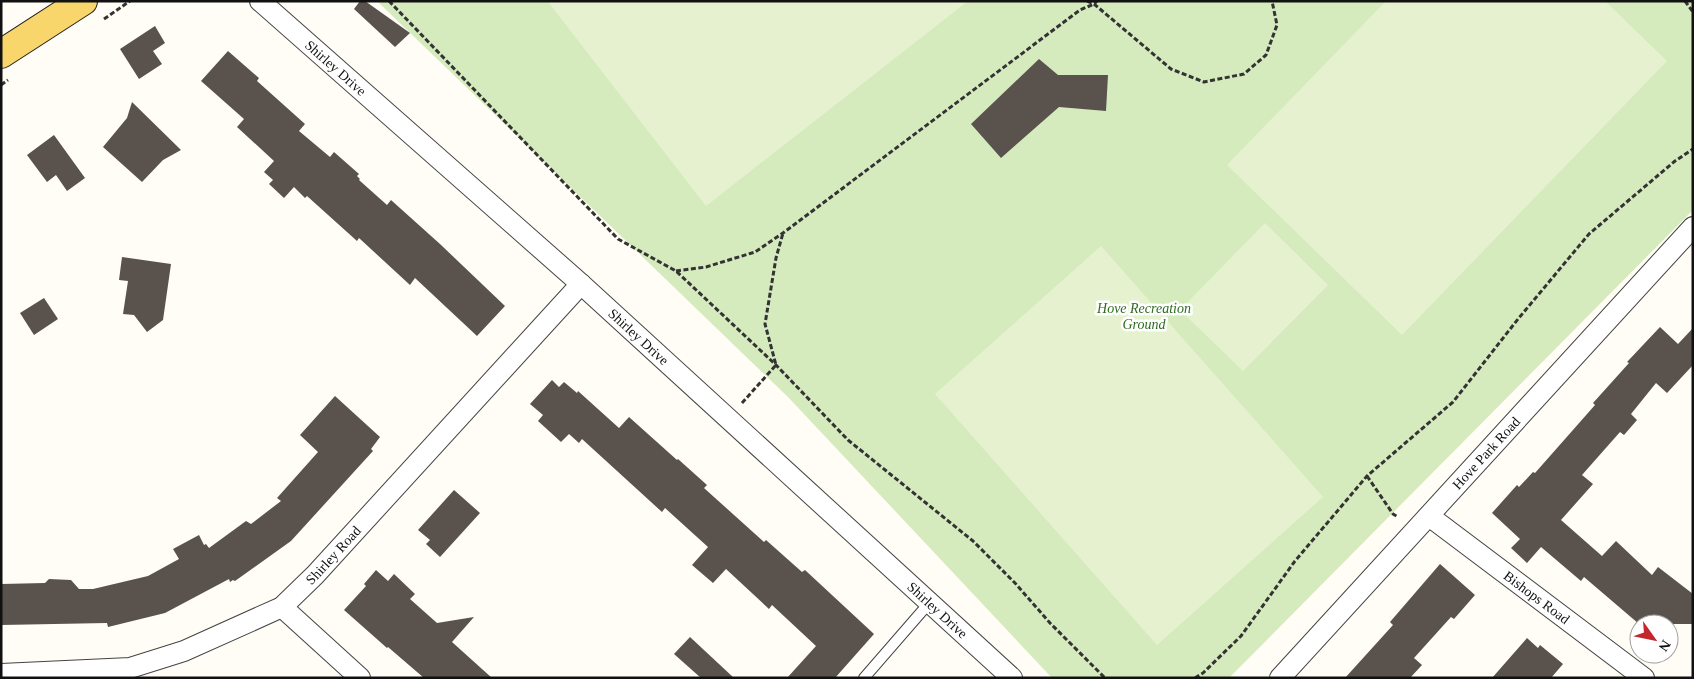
<svg xmlns="http://www.w3.org/2000/svg" width="1694" height="679" font-family="Georgia,serif">
  <rect width="100%" height="100%" fill="#fffdf5"/>
  <!-- green -->
  <polygon fill="#d5ebbd" points="377,1 1693,1 1693,210 1229,678 1052,678 788,397"/>
  <!-- pitch -->
  <g fill="#e6f2cf">
    <polygon points="551,1 968,1 706,206 549,3"/>
    <polygon points="1386,1 1605,1 1667,61 1402,335 1227,165"/>
    <polygon points="1265,223 1328,285 1243,371 1180,310"/>
    <polygon points="1101,246 1323,497 1157,645 935,394"/>
  </g>
  <!-- building -->
  <g fill="#5a524d">
    <polygon points="360,1 365,1 410,33 395,47 354,9"/>
    <polygon points="155,26 165,43 153,51 162,64 139,79 120,49"/>
    <polygon points="228,51 259,78 257,81 305,124 299,131 330,157 334,152 359,174 357,176 360,179 359,180 387,205 391,200 440,244 505,306 477,336 415,278 410,285 359,238 357,241 307,196 305,198 294,187 284,198 269,184 273,180 264,172 274,161 237,127 244,119 201,81"/>
    <polygon points="1039,59 1058,75 1108,75 1106,111 1059,107 1001,158 971,124"/>
    <polygon points="132,102 181,150 163,160 142,182 103,147 127,118"/>
    <polygon points="54,135 85,178 67,191 56,175 47,182 27,155"/>
    <polygon points="122,257 171,264 163,320 147,332 134,315 123,314 128,281 119,280"/>
    <polygon points="44,298 58,319 34,335 20,313"/>
    <polygon points="1660,327 1678,344 1693,328 1693,365 1667,393 1656,383 1631,414 1637,420 1624,435 1620,432 1582,475 1593,484 1561,520 1602,556 1616,541 1652,575 1658,567 1693,594 1693,624 1639,624 1584,577 1581,581 1541,547 1527,563 1511,548 1520,539 1492,513 1517,485 1519,487 1533,472 1535,473 1595,405 1593,403 1629,363 1627,362"/>
    <polygon points="552,380 559,387 564,382 577,393 578,391 619,428 629,417 677,460 678,459 707,485 704,488 764,542 766,540 802,572 805,570 874,634 835,678 787,678 816,646 772,605 769,609 726,569 713,583 692,565 708,547 665,508 662,512 582,439 579,443 569,434 561,442 538,421 543,415 530,404"/>
    <polygon points="335,396 380,437 371,449 373,451 291,541 235,581 233,580 230,582 229,579 165,613 108,627 107,623 1,625 1,584 45,583 49,579 71,580 79,589 93,589 148,576 179,559 173,549 199,535 204,545 206,544 209,548 246,521 251,524 281,501 277,498 318,452 300,435"/>
    <polygon points="454,490 480,513 440,557 426,544 430,540 418,530"/>
    <polygon points="1440,564 1475,595 1454,619 1451,617 1414,658 1422,665 1410,678 1345,678 1393,625 1390,622"/>
    <polygon points="376,570 388,581 394,574 415,594 410,599 437,623 474,617 452,642 492,678 424,678 388,647 387,648 344,610 366,586 364,584"/>
    <polygon points="690,637 734,678 701,678 674,654"/>
    <polygon points="1527,638 1538,648 1540,645 1563,664 1551,678 1492,678"/>
  </g>
  <g fill="none" stroke-linecap="round" stroke-linejoin="round">
    <defs>
      <polyline id="service" points="864,678 930,602"/>
      <g id="minor">
        <path id="s1" d="M260 1 581 284 1012 678"/>
        <path id="s2" d="M1429 516 1644 678"/>
        <polyline points="282,607 360,678"/>
        <path id="s3" d="M1 674 130 668 184 651 282 607 315 575 581 284"/>
        <path id="s4" d="M1280 678 1693 227"/>
      </g>
      <polyline id="primary" points="1,54 83,1"/>
    </defs>
    <!-- service casing -->
    <use href="#service" stroke="#444" stroke-width="12"/>
    <!-- minor casing -->
    <use href="#minor" stroke="#444" stroke-width="22"/>
    <!-- primary casing -->
    <use href="#primary" stroke="#222" stroke-width="30"/>
    <!-- path -->
    <g stroke="#333" stroke-width="3" stroke-dasharray="5 2.5" stroke-linecap="butt">
      <polyline points="389,1 618,239 676,271 776,365 848,440 973,541 1015,583 1050,623 1105,678"/>
      <polyline points="1087,1 1094,4 1171,69 1204,82 1244,74 1266,55 1277,25 1272,1"/>
      <polyline points="1685,1 1693,12"/>
      <polyline points="104,19 130,1"/>
      <polyline points="1,85 8,80"/>
      <polyline points="676,271 706,267 755,252 783,233 1080,10 1094,4 1097,1"/>
      <polyline points="742,403 776,365 765,324 776,258 783,233"/>
      <polyline points="1367,476 1393,514 1398,517"/>
      <polyline points="1195,678 1203,673 1241,636 1295,561 1367,476 1453,402 1518,319 1589,234 1675,161 1693,149"/>
    </g>
    <!-- service -->
    <use href="#service" stroke="#fff" stroke-width="10"/>
    <!-- minor -->
    <use href="#minor" stroke="#fff" stroke-width="20"/>
    <!-- primary -->
    <use href="#primary" stroke="#f9d66b" stroke-width="28"/>
  </g>
  <g text-anchor="middle" stroke-width="5" stroke-linejoin="round" paint-order="stroke">
    <!-- street labels -->
    <g font-size="14" fill="#111" stroke="#fff">
      <text dy="5" stroke="none"><textPath href="#s1" startOffset="101">Shirley Drive</textPath></text>
      <text dy="5" stroke="none"><textPath href="#s1" startOffset="506">Shirley Drive</textPath></text>
      <text dy="5" stroke="none"><textPath href="#s4" startOffset="305">Hove Park Road</textPath></text>
      <text dy="5" stroke="none"><textPath href="#s3" startOffset="366">Shirley Road</textPath></text>
      <text dy="5" stroke="none"><textPath href="#s2" startOffset="135">Bishops Road</textPath></text>
      <text dy="5" stroke="none"><textPath href="#s1" startOffset="911">Shirley Drive</textPath></text>
    </g>
    <!-- park labels -->
    <g font-size="14" font-style="italic" fill="#2f6b1f" stroke="#fff">
      <text x="1144" y="313">Hove Recreation<tspan x="1144" dy="16">Ground</tspan></text>
    </g>
  </g>
  <!-- border -->
  <rect width="1694" height="679" fill="none" stroke="#111111" stroke-width="5"/>
  <!-- north arrow -->
  <g transform="translate(1654 639) rotate(123)"><circle r="24" fill="#ffffff" stroke="#a0a0a0"/>
  <path d="M0-4L9 19L0 12L-9 19Z" fill="#c4262e"/>
  <text y="-8" font-size="14" font-weight="bold" text-anchor="middle" fill="#111111">N</text>
  </g>
</svg>
